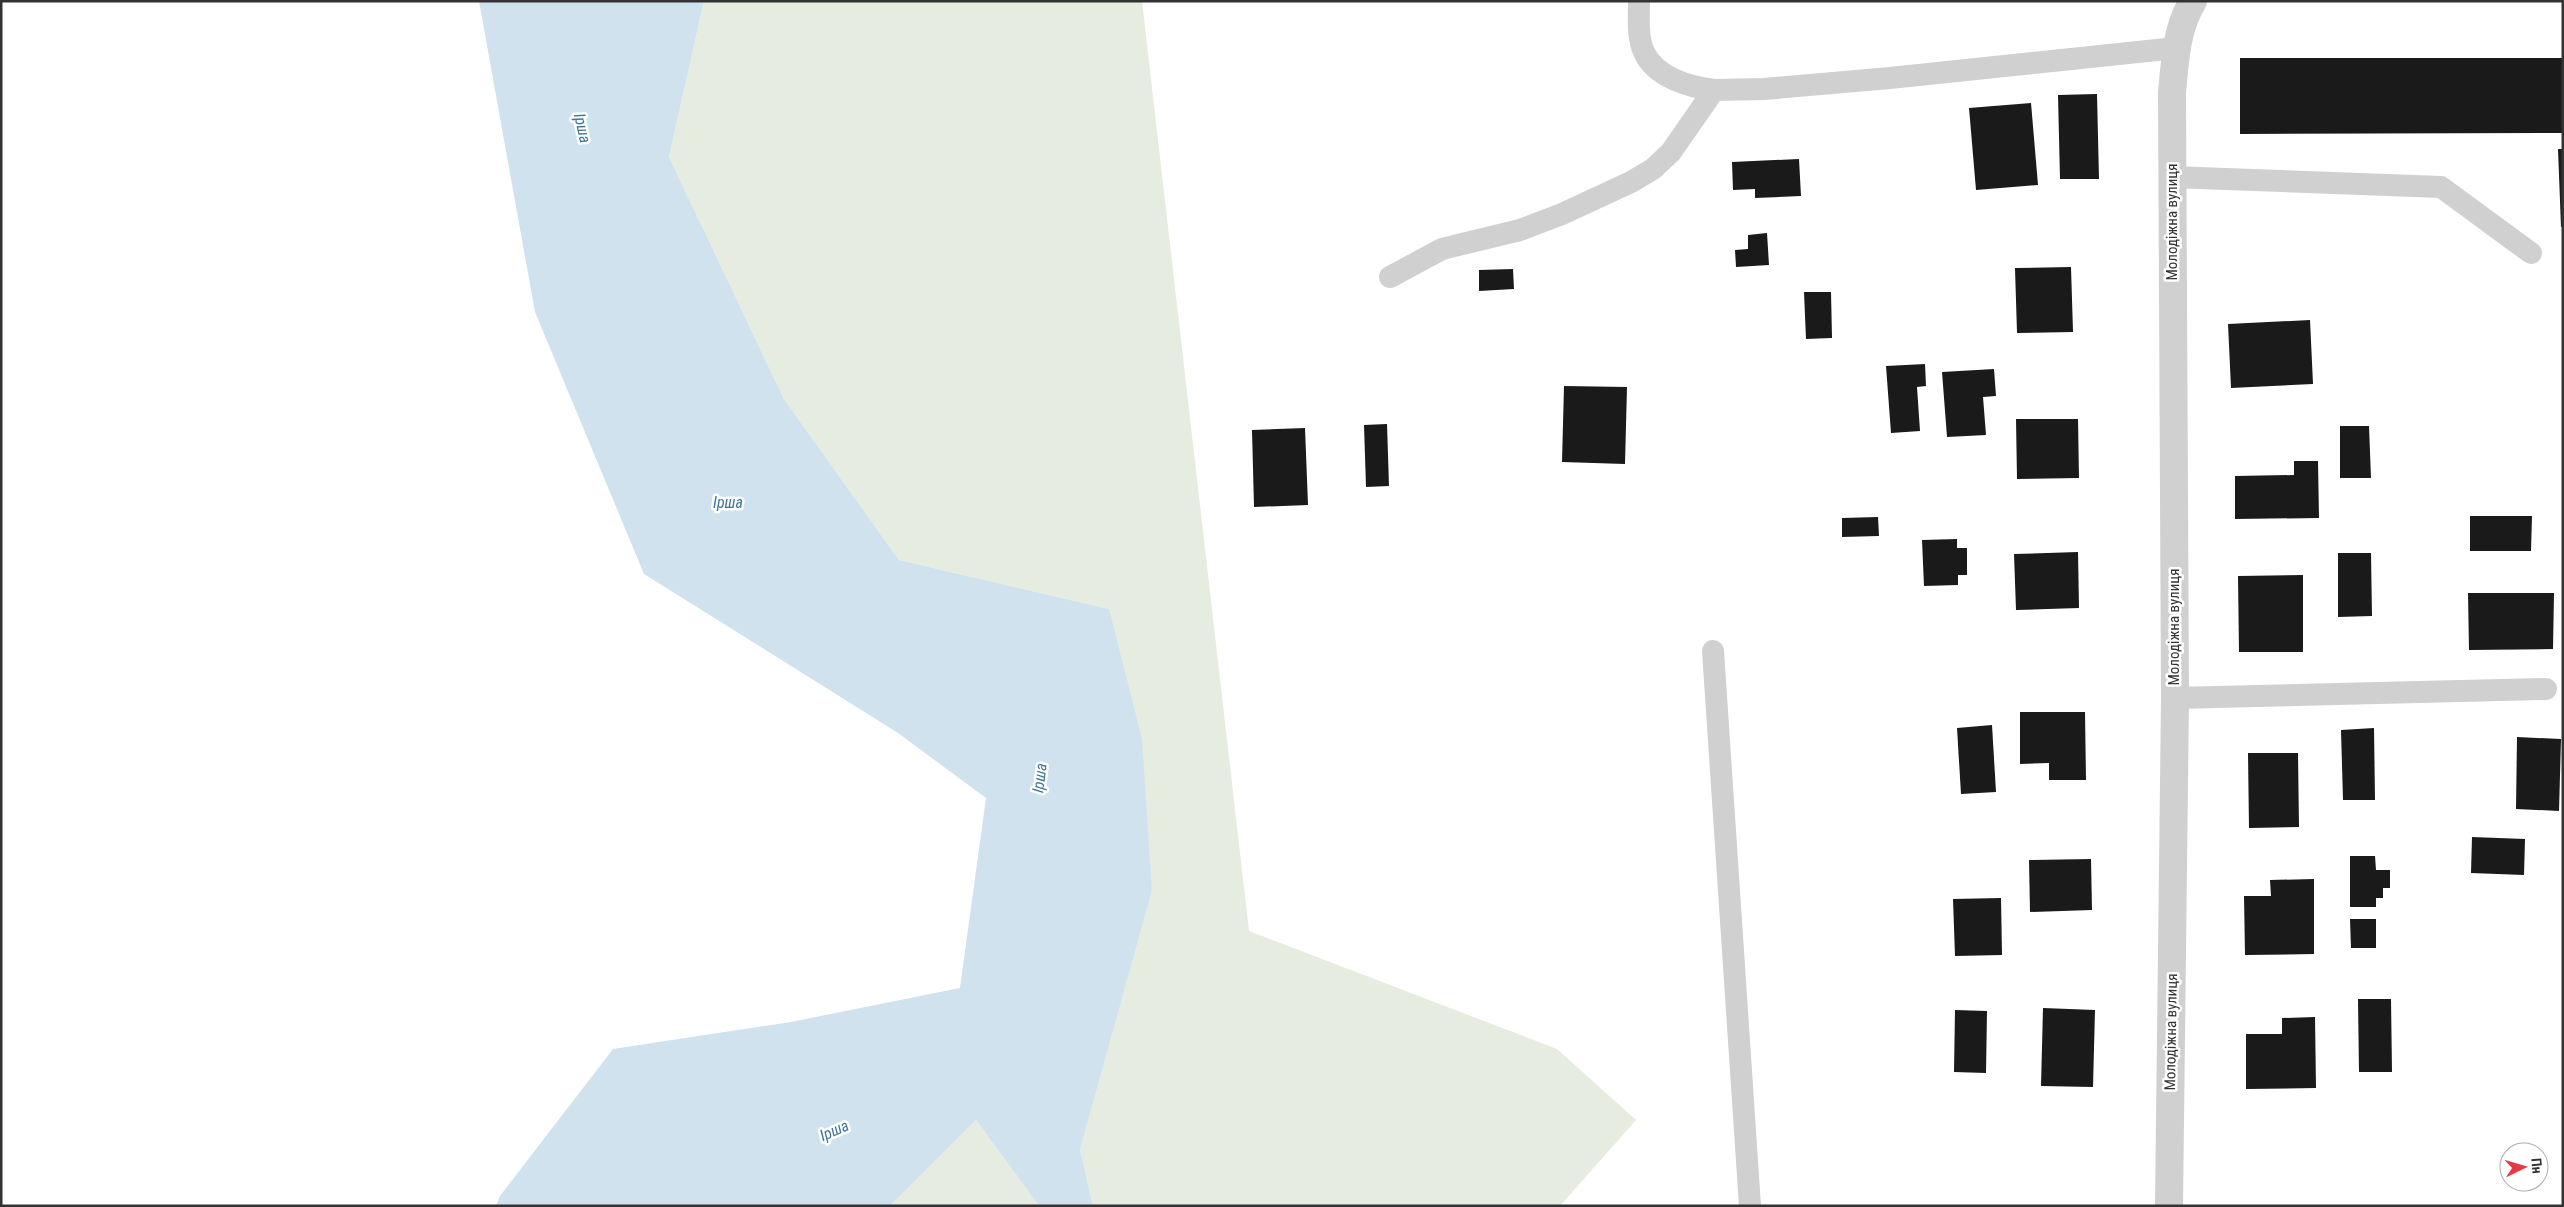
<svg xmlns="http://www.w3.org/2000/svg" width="2564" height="1207" font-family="'Roboto Condensed',sans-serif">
  <rect width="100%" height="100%" fill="#fff"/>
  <!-- green -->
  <g fill="#e6ecdf">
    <polygon points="704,1 1142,1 1249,931 1557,1049 1636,1120 1560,1206 1093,1206 1080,1150 1152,891 1109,609 899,560 784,399 669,157"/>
    <polygon points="976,1120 1039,1206 890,1206"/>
  </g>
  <!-- water -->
  <polygon fill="#cfe2ee" points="479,1 704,1 669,157 784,399 899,560 1109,609 1142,739 1152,891 1080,1150 1093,1206 1039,1206 976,1120 890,1206 496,1206 500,1196 613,1049 791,1022 960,988 986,798 898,733 644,574 535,312"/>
  <!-- building -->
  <g fill="#1a1a1a">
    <polygon points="2240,58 2563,58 2563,133 2240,134"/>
    <polygon points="2097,94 2099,179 2060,179 2058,95"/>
    <polygon points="2031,103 2038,185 1976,190 1969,108"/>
    <polygon points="2558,149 2563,149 2563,227 2561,227"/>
    <polygon points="1799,159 1801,196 1755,198 1755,189 1733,190 1732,162"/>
    <polygon points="1767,233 1769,265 1736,267 1735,250 1748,249 1748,235"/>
    <polygon points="2071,267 2073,332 2017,333 2015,268"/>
    <polygon points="1513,269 1514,289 1479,291 1479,270"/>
    <polygon points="1804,292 1831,292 1832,338 1806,339"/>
    <polygon points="2310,320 2313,384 2231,388 2228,324"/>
    <polygon points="1925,364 1926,386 1917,387 1920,431 1891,433 1886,366"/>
    <polygon points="1994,369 1996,396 1983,397 1986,435 1947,437 1942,372"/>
    <polygon points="1564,386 1627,387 1625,464 1562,462"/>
    <polygon points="2016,419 2078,419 2079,478 2017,479"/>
    <polygon points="1387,424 1389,486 1366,487 1364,425"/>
    <polygon points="2340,426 2369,426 2371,478 2340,478"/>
    <polygon points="1305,428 1308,505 1254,507 1252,430"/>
    <polygon points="2294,461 2318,461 2319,518 2235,519 2235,476 2294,475"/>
    <polygon points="2470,516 2532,516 2531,551 2470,551"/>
    <polygon points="1878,517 1879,536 1842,537 1842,518"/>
    <polygon points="1957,539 1957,548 1967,548 1967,575 1958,575 1958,585 1924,586 1922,540"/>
    <polygon points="2078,552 2079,608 2016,610 2014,554"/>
    <polygon points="2338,553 2371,553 2372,616 2338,617"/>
    <polygon points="2303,575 2303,652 2239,652 2238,576"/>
    <polygon points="2468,593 2554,593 2553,649 2469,650"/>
    <polygon points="2020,712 2085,712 2086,780 2049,780 2049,763 2020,764"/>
    <polygon points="1992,725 1996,792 1961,794 1957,728"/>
    <polygon points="2374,728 2375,800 2343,800 2341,730"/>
    <polygon points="2517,737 2561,739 2559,811 2516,809"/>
    <polygon points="2248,753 2298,753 2299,827 2249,828"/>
    <polygon points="2472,837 2525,839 2524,875 2471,873"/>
    <polygon points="2350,856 2375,856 2376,870 2390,870 2390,888 2383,888 2383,898 2376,898 2376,907 2350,907"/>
    <polygon points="2091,859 2092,910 2030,912 2029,860"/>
    <polygon points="2314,879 2314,954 2245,955 2244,896 2271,896 2270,880"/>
    <polygon points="2001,898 2002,955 1955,956 1953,899"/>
    <polygon points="2350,919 2376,919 2376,948 2351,948"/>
    <polygon points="2358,999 2391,999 2392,1072 2359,1072"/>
    <polygon points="2043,1008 2095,1010 2093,1087 2041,1086"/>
    <polygon points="1955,1010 1987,1011 1986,1073 1954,1072"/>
    <polygon points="2315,1017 2316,1088 2246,1089 2246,1034 2282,1034 2282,1018"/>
  </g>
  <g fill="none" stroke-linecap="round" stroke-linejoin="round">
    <!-- lane -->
    <g stroke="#d0d0d0" stroke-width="22">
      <path d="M1639 1C1639 17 1637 37 1644 52 1655 77 1689 87 1714 90"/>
      <polyline points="2171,177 2441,187 2531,253"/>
      <polyline points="1390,277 1442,249 1520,230 1562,214 1631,182 1653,169 1671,152 1714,90 1764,89 1890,78 2176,48"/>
      <polyline points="1713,651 1750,1206"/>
      <polyline points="2175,698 2546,689"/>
    </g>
    <!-- street -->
    <path stroke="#d0d0d0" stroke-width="28" d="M2169 1206 2175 698 2172 93C2175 61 2176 29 2193 1"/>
  </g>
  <g text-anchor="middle" stroke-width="5" stroke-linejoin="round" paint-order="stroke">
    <!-- street labels -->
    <g font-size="15" fill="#333" stroke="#fff">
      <text transform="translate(2172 222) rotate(-90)" y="5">Молодіжна вулиця</text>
      <text transform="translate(2174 627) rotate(-90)" y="5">Молодіжна вулиця</text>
      <text transform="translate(2171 1032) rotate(-89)" y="5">Молодіжна вулиця</text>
    </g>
    <!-- water labels -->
    <g font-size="16" font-style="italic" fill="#3f7597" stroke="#fff">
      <text transform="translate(583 128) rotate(77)" y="6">Ірша</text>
      <text x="728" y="508">Ірша</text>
      <text transform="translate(1039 778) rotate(-83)" y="6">Ірша</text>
      <text transform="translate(834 1130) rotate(-24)" y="6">Ірша</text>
    </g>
  </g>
  <!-- border -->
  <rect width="2564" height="1207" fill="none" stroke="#333333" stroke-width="5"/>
  <!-- north arrow -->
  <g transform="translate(2524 1167) rotate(85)"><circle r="24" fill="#ffffff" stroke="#adadad"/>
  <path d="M0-4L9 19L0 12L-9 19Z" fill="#e63946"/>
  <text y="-8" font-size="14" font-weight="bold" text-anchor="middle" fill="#333333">Пн</text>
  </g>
</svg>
